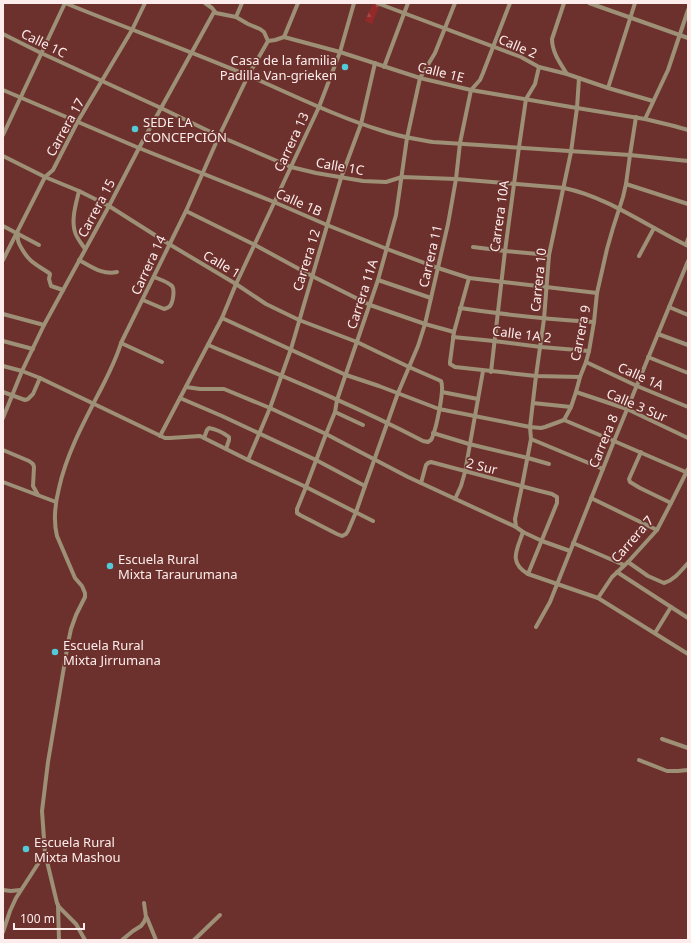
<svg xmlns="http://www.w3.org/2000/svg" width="691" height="943" font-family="'Noto Sans',sans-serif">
  <defs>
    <pattern id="forest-firs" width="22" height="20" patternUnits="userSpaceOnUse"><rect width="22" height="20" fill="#932928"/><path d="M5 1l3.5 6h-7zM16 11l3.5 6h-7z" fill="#a34847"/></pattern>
  </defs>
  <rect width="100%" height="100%" fill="#6d312d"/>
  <!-- forest -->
  <polygon fill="url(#forest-firs)" points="373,3 379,6 372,24 365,21"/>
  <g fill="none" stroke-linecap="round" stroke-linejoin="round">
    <!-- street -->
    <g stroke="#9d9077" stroke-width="4">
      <path d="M65 3C126 28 188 50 249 76 293 95 337 117 383 131 400 137 416 139 433 142L630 155 688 161"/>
      <polyline points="205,3 212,8 216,13 236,17 248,24 260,29 264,32 268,41"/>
      <polyline points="377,3 521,57 539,67 567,74 608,88 653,101"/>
      <polyline points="455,3 435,53 420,78 407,138 396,215 378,280 337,400 335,412 326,434 306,487 297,509 297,513 300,515 337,534 342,536 346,534 348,531 356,512 365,486 398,393 418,346 425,324 448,224 456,179 460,143 471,90 480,80 483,73 510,3"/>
      <path d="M564 3 552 39C552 52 560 63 567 74"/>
      <polyline points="589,3 688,38"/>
      <polyline points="236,17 242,3"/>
      <path d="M3 34 41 53 161 108 219 136 291 167 316 173 363 181 386 182 402 177 456 179 564 188C608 197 648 227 688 246"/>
      <polyline points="284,37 298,3"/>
      <polyline points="268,41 275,40 284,37 340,52 420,78 471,90 577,108 645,119 674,126 688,130"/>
      <polyline points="384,67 408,3"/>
      <path d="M579 78 577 108 571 152 549 255 544 319 536 376 530 427 531 439 522 486 515 519 516 527 523 532C517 550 508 562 528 574L598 598 688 654"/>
      <polyline points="608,88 635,3"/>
      <polyline points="3,90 139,148 274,202 327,225 387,249 438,268 469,278 597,293"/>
      <polyline points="645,119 668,70 688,10"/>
      <polyline points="3,135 65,3"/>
      <path d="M3 156 45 177 79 191 109 206 169 244 236 284 266 304 299 320 357 342 409 367 441 381C445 389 436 429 432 438 431 441 431 440 428 442L423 441C354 405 280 375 208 345"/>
      <polyline points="626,184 688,204"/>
      <path d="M79 191C76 204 71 219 75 232 77 239 82 244 85 249"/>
      <polyline points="186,211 255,245 312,276 370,305 425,324 454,332"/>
      <polyline points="3,226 39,245"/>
      <path d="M18 234C17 241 19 244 22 249 30 263 36 264 49 273L50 274 49 279 51 286 63 290"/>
      <polyline points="686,245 688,239"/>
      <polyline points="473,247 505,251 549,255"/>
      <polyline points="639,256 654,228"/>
      <polyline points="3,260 45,177 53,170 78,121 132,30 145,3"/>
      <path d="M79 260C92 267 102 275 117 272"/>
      <polyline points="469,278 454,332 450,362 450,364 455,367 536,376 580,377"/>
      <polyline points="378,280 431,298"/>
      <path d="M143 300 164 309C167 308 168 308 170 306 173 302 175 290 172 286 168 282 159 279 154 277"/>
      <polyline points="669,307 688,315"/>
      <path d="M460 308C505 315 549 319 594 322"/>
      <polyline points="3,314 44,325"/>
      <polyline points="222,318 346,375 379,386 439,409 530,427 541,428 545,427 564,420"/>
      <polyline points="658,334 688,345"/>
      <polyline points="453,337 494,341 541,347 589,351"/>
      <polyline points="3,341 33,349"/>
      <polyline points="121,343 162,362"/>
      <polyline points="648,357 688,373"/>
      <polyline points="586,362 637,386 688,407"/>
      <polyline points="3,366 22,371 40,378 165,438 170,438 200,436 248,460 306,487 373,521"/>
      <polyline points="491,372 505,251 519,147 526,99 535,84 539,67"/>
      <polyline points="186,387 200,389 224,389 270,408 326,434 408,477 516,527"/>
      <polyline points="3,392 25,400 28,399 33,394 40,378"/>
      <polyline points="442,392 478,399"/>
      <polyline points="576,392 627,409 688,438"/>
      <polyline points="180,398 222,416 316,460 365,486"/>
      <polyline points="533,403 571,407"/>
      <polyline points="335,412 363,425"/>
      <polyline points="3,418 22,371 44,325 109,206 139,148 214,12"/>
      <polyline points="564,420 571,407 576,392 580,377 586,362 589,351 594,322 597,293 607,249 613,228 623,197 626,184 630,155 636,117"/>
      <polyline points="564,420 614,441 688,473"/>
      <polyline points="433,433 469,444 528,458 549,464"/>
      <polyline points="160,436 222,318 236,284 319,107 340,52 354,3"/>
      <path d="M204 438 207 430 209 428C215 429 224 433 229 437V440L226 449"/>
      <polyline points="531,439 603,469"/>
      <polyline points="3,450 29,461 33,464 34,467 33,486 38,495"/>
      <polyline points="641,452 629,479 630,482 640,488 671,503"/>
      <polyline points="248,460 270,408 291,349 341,178 361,124 375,63"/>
      <polyline points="3,482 56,502"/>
      <polyline points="421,483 426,465 428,463 431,462 540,491 552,494 557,497 557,503 528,574"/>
      <polyline points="591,498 657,530"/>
      <polyline points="455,499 461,486 465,472 483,371"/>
      <polyline points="523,532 542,541 570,551"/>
      <polyline points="573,543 624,565"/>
      <path d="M628 562 648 576 664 583C674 580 681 571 688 563"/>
      <polyline points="617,572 688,618"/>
      <polyline points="598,598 612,577 628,562 657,530 671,503 688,469"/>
      <polyline points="536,627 550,602 614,441 688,261"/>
      <polyline points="655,633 671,607"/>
      <polyline points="662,739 688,748"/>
      <polyline points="639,760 667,771 678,771 688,770"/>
      <polyline points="3,890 11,891 20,890"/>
      <polyline points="58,905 59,940"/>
      <polyline points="147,918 156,940"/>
      <polyline points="3,932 10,911 16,898 45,853"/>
      <path d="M85 940 76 924 59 907 57 903 45 853 42 811 48 762 68 643 71 629 76 615 85 597V593L82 586 75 578 57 536C53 520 55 504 59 488 67 452 86 418 103 385 110 371 117 357 121 343L186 211 219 136 248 76 268 41"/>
      <polyline points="122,940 133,931 141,926 144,922 146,917 144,903"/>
      <polyline points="194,940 220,915"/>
    </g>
  </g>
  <!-- markers -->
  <g fill="#52cbd9" stroke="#6d312d" stroke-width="1.5">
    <circle cx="345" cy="67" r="4"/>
    <circle cx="135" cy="129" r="4"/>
    <circle cx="110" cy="566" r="4"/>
    <circle cx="55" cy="652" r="4"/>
    <circle cx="26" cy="849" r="4"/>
  </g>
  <g text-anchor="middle" stroke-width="3.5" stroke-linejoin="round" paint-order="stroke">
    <!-- street labels -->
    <g font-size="13" fill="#fceceb" stroke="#6d312d">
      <text transform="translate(44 43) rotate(26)" y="5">Calle 1C</text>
      <text transform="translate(518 46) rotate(23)" y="5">Calle 2</text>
      <text transform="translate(441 72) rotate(14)" y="5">Calle 1E</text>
      <text transform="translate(65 127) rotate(-61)" y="5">Carrera 17</text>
      <text transform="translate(291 142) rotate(-65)" y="5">Carrera 13</text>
      <text transform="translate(340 166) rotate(10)" y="5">Calle 1C</text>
      <text transform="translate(299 202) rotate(24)" y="5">Calle 1B</text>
      <text transform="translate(96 208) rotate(-62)" y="5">Carrera 15</text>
      <text transform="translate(499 216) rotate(-82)" y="5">Carrera 10A</text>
      <text transform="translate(430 256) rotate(-77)" y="5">Carrera 11</text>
      <text transform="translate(306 260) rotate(-73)" y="5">Carrera 12</text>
      <text transform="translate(222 264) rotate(31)" y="5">Calle 1</text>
      <text transform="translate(148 265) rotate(-65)" y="5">Carrera 14</text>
      <text transform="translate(538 280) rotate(-84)" y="5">Carrera 10</text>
      <text transform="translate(362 294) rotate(-72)" y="5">Carrera 11A</text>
      <text transform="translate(580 333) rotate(-79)" y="5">Carrera 9</text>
      <text transform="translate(522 334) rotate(7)" y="5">Calle 1A 2</text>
      <text transform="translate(641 376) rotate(24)" y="5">Calle 1A</text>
      <text transform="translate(637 405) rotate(23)" y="5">Calle 3 Sur</text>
      <text transform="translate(603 441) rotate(-68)" y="5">Carrera 8</text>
      <text transform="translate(482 466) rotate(14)" y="5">2 Sur</text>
      <text transform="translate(632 539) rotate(-49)" y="5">Carrera 7</text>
    </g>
    <!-- poi labels -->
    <g font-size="13" fill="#fceceb" stroke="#6d312d" text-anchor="start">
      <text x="337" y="65" text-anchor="end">Casa de la familia<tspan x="337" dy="15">Padilla Van-grieken</tspan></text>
      <text x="143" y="127">SEDE LA<tspan x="143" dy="15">CONCEPCIÓN</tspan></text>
      <text x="118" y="564">Escuela Rural<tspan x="118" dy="15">Mixta Taraurumana</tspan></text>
      <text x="63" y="650">Escuela Rural<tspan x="63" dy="15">Mixta Jirrumana</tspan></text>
      <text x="34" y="847">Escuela Rural<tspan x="34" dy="15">Mixta Mashou</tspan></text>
    </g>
  </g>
  <!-- border -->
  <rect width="691" height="943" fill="none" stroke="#fceceb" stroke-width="8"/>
  <!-- scale -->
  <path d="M14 923v6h70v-6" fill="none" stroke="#fceceb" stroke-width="2"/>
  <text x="20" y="923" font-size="12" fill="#fceceb" stroke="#6d312d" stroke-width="3" paint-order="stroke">100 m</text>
</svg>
